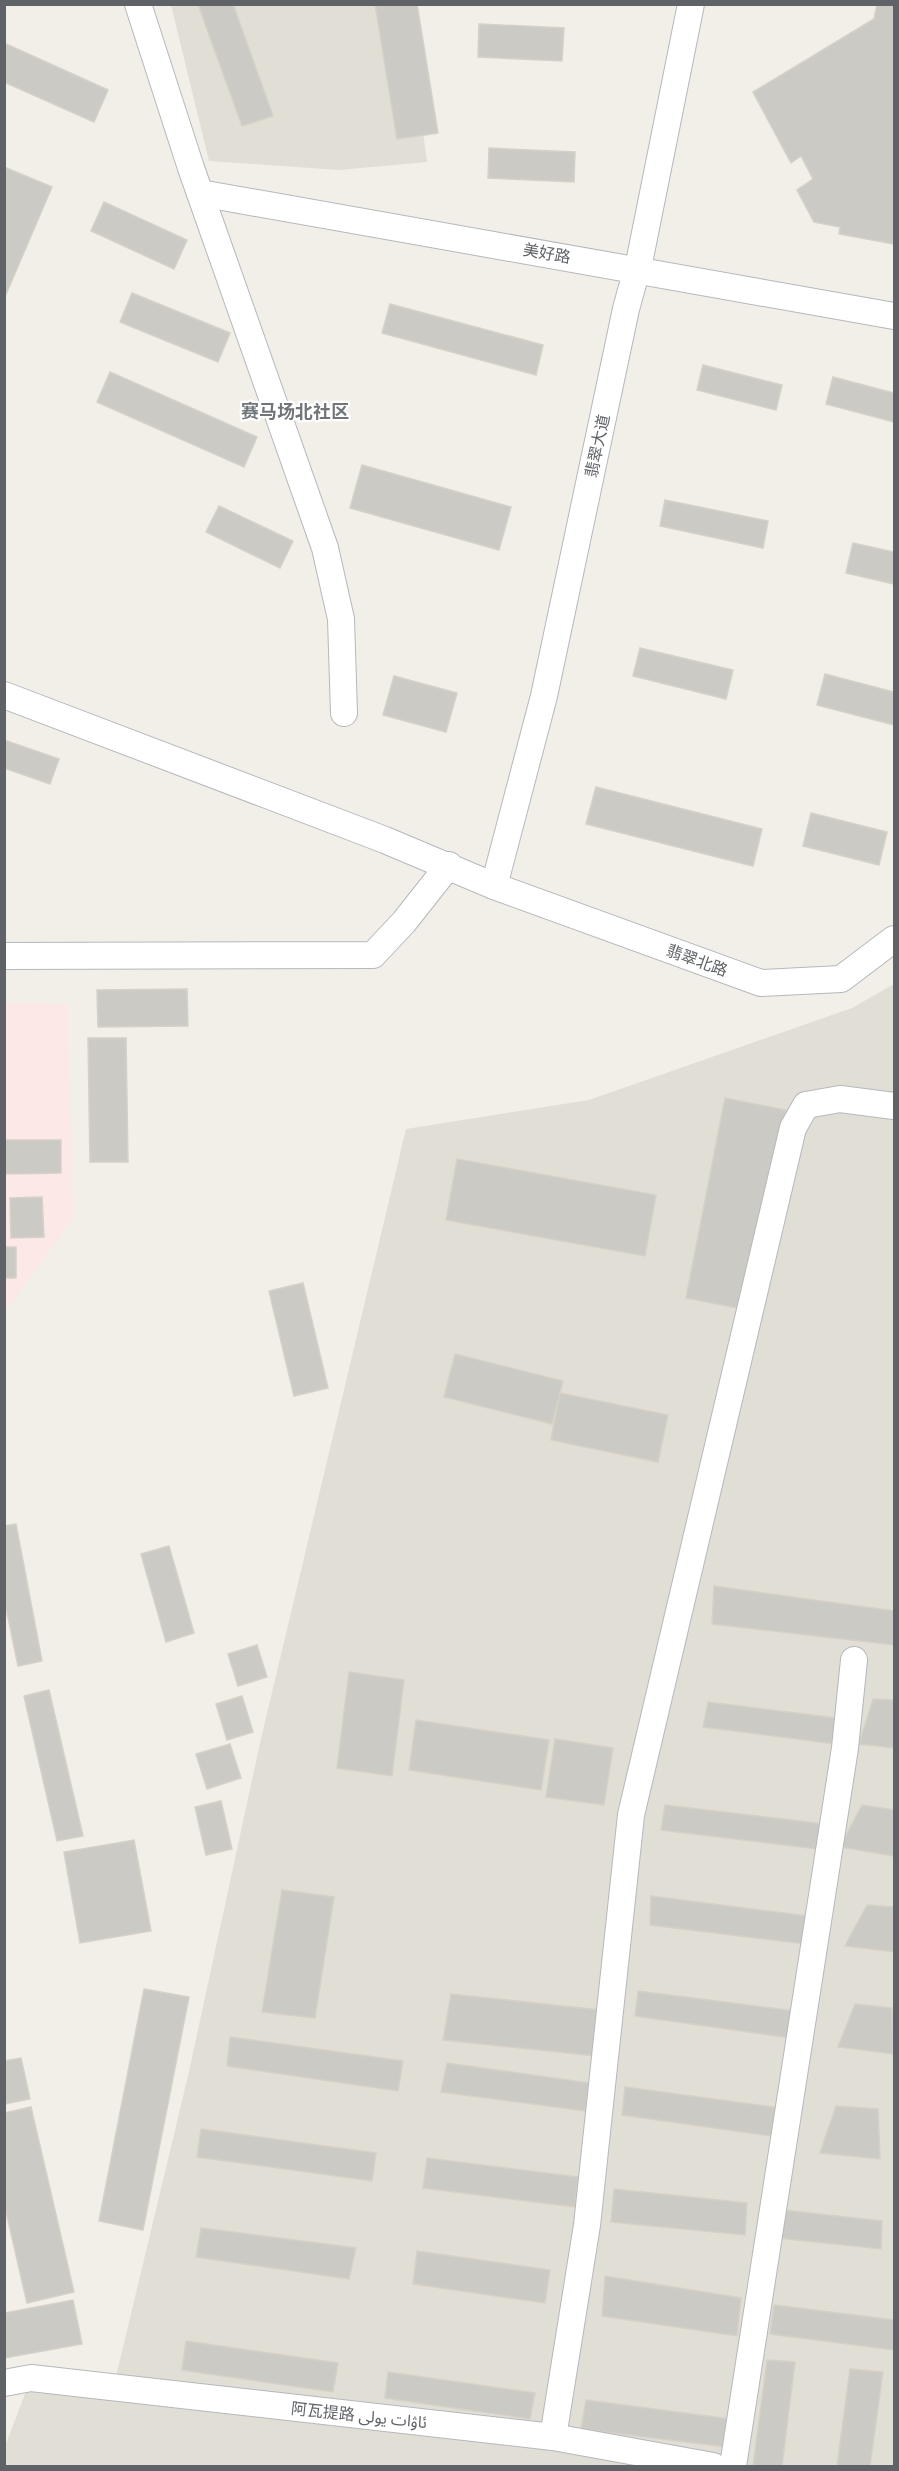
<svg xmlns="http://www.w3.org/2000/svg" width="899" height="2471" font-family="Mulish,'Noto Sans Arabic','Noto Sans SC',sans-serif">
  <rect width="100%" height="100%" fill="#f1efe8"/>
  <!-- education -->
  <g fill="#e1ded6">
    <polygon points="171,5 406,5 427,162 339,170 209,161"/>
    <polygon points="894,984 894,2466 5,2466 4,2449 31,2378 113,2389 188,2076 260,1743 406,1129 589,1100 852,1008"/>
  </g>
  <!-- medical -->
  <polygon fill="#fce8e6" points="5,1003 67,1004 73,1217 5,1312"/>
  <!-- building -->
  <g fill="#cccac5" stroke="#d6d1c6" stroke-width="1.5">
    <polygon points="198,4 233,4 273,116 242,126"/>
    <polygon points="375,4 417,4 438,133 397,139"/>
    <polygon points="877,4 894,4 894,244 839,234 840,227 814,222 797,190 813,179 801,156 791,163 753,92 874,19"/>
    <polygon points="479,24 564,28 562,61 478,57"/>
    <polygon points="4,43 108,90 94,122 4,82"/>
    <polygon points="489,148 575,152 574,182 488,178"/>
    <polygon points="4,167 52,187 4,299"/>
    <polygon points="104,202 187,240 174,269 91,231"/>
    <polygon points="132,293 230,333 218,362 120,322"/>
    <polygon points="390,304 543,345 536,375 382,333"/>
    <polygon points="703,365 782,385 776,410 697,390"/>
    <polygon points="110,372 257,437 244,467 97,402"/>
    <polygon points="833,377 894,393 894,422 826,404"/>
    <polygon points="362,465 511,507 499,550 350,508"/>
    <polygon points="665,500 768,521 763,548 660,526"/>
    <polygon points="219,506 293,541 280,568 206,532"/>
    <polygon points="853,543 894,552 894,584 846,573"/>
    <polygon points="640,648 733,670 726,699 633,676"/>
    <polygon points="825,674 894,692 894,725 817,705"/>
    <polygon points="394,676 457,693 446,732 383,715"/>
    <polygon points="4,740 59,759 50,784 4,768"/>
    <polygon points="596,787 762,829 753,866 586,824"/>
    <polygon points="811,813 887,832 879,865 803,846"/>
    <polygon points="187,989 188,1026 98,1027 97,990"/>
    <polygon points="88,1038 126,1038 128,1162 90,1162"/>
    <polygon points="725,1098 786,1110 747,1310 686,1298"/>
    <polygon points="4,1140 61,1140 61,1173 4,1174"/>
    <polygon points="457,1159 656,1195 645,1256 446,1220"/>
    <polygon points="42,1197 44,1237 11,1238 10,1198"/>
    <rect x="4" y="1247" width="12" height="31"/>
    <polygon points="303,1283 328,1388 294,1396 269,1291"/>
    <polygon points="455,1354 563,1381 552,1424 444,1397"/>
    <polygon points="560,1393 668,1415 658,1462 551,1440"/>
    <polygon points="16,1524 42,1661 18,1666 4,1598 4,1526"/>
    <polygon points="169,1546 194,1633 166,1642 141,1554"/>
    <polygon points="714,1586 894,1611 894,1645 712,1624"/>
    <polygon points="257,1645 267,1677 238,1686 228,1654"/>
    <polygon points="349,1672 404,1680 392,1776 337,1768"/>
    <polygon points="49,1690 83,1836 57,1841 24,1696"/>
    <polygon points="242,1696 253,1732 227,1740 216,1704"/>
    <polygon points="873,1699 894,1700 894,1748 859,1744"/>
    <polygon points="708,1702 836,1718 835,1744 703,1727"/>
    <polygon points="416,1720 549,1740 541,1790 409,1770"/>
    <polygon points="555,1739 613,1748 604,1805 546,1797"/>
    <polygon points="230,1744 241,1778 207,1789 196,1754"/>
    <polygon points="221,1801 232,1849 206,1855 195,1807"/>
    <polygon points="665,1805 825,1824 825,1850 661,1830"/>
    <polygon points="862,1805 894,1810 894,1856 840,1847"/>
    <polygon points="134,1840 151,1931 80,1943 64,1852"/>
    <polygon points="282,1890 334,1897 315,2018 262,2012"/>
    <polygon points="651,1896 808,1916 805,1944 650,1925"/>
    <polygon points="867,1905 894,1907 894,1952 845,1946"/>
    <polygon points="144,1989 189,1997 143,2230 99,2221"/>
    <polygon points="638,1991 795,2011 791,2038 635,2016"/>
    <polygon points="451,1994 600,2010 595,2056 443,2040"/>
    <polygon points="855,2004 892,2008 893,2054 838,2047"/>
    <polygon points="230,2037 403,2061 398,2091 227,2066"/>
    <polygon points="21,2058 30,2099 4,2104 4,2061"/>
    <polygon points="447,2063 589,2083 585,2111 441,2092"/>
    <polygon points="625,2087 781,2108 778,2137 622,2115"/>
    <polygon points="836,2106 878,2109 880,2159 820,2153"/>
    <polygon points="31,2107 74,2292 27,2303 4,2203 4,2113"/>
    <polygon points="201,2129 376,2153 372,2181 197,2157"/>
    <polygon points="427,2158 578,2177 575,2207 423,2188"/>
    <polygon points="614,2189 747,2203 745,2235 611,2222"/>
    <polygon points="774,2209 882,2221 881,2249 769,2237"/>
    <polygon points="201,2228 356,2248 349,2279 196,2257"/>
    <polygon points="417,2251 550,2270 545,2303 413,2284"/>
    <polygon points="605,2276 741,2298 737,2336 602,2316"/>
    <polygon points="73,2300 82,2344 4,2358 4,2313"/>
    <polygon points="774,2305 894,2320 894,2350 770,2334"/>
    <polygon points="186,2341 338,2363 333,2392 182,2370"/>
    <polygon points="767,2360 795,2362 782,2466 753,2466"/>
    <polygon points="850,2369 883,2372 870,2466 837,2466"/>
    <polygon points="388,2372 535,2393 530,2419 385,2398"/>
    <polygon points="586,2400 730,2419 726,2447 581,2429"/>
  </g>
  <g fill="none" stroke-linecap="round" stroke-linejoin="round">
    <defs>
      <g id="minor">
        <polyline points="138,4 191,168 325,548 341,619 344,713"/>
        <polyline points="200,193 894,316"/>
        <polyline points="4,695 385,840 494,886 761,983 841,979 894,939"/>
        <polyline points="494,886 544,696 626,309 640,258 691,4"/>
        <polyline points="4,956 373,955 404,922 449,865"/>
        <polyline points="4,2383 31,2378 553,2437 713,2466"/>
        <polyline points="553,2437 587,2225 631,1815 793,1128 806,1105 840,1099 894,1106"/>
        <polyline points="733,2466 845,1748 854,1660"/>
      </g>
    </defs>
    <!-- minor casing -->
    <use href="#minor" stroke="#b5b8bc" stroke-width="28"/>
    <!-- minor -->
    <use href="#minor" stroke="#fff" stroke-width="26"/>
  </g>
  <g text-anchor="middle" stroke-width="4.5" stroke-linejoin="round" paint-order="stroke">
    <!-- street labels -->
    <g font-size="16" fill="#5f6368" stroke="#fff">
      <text transform="translate(547 253) rotate(10)" y="6">美好路</text>
      <text transform="translate(597 446) rotate(-78)" y="6">翡翠大道</text>
      <text transform="translate(697 960) rotate(20)" y="6">翡翠北路</text>
      <text transform="translate(359 2415) rotate(6)" y="6">阿瓦提路 ئاۋات يولى</text>
    </g>
    <!-- neighbourhood labels -->
    <g font-size="18" font-weight="bold" fill="#70757a" stroke="#fff">
      <text x="295" y="418">赛马场北社区</text>
    </g>
  </g>
  <!-- border -->
  <rect width="899" height="2471" fill="none" stroke="#5f6368" stroke-width="12"/>
</svg>
